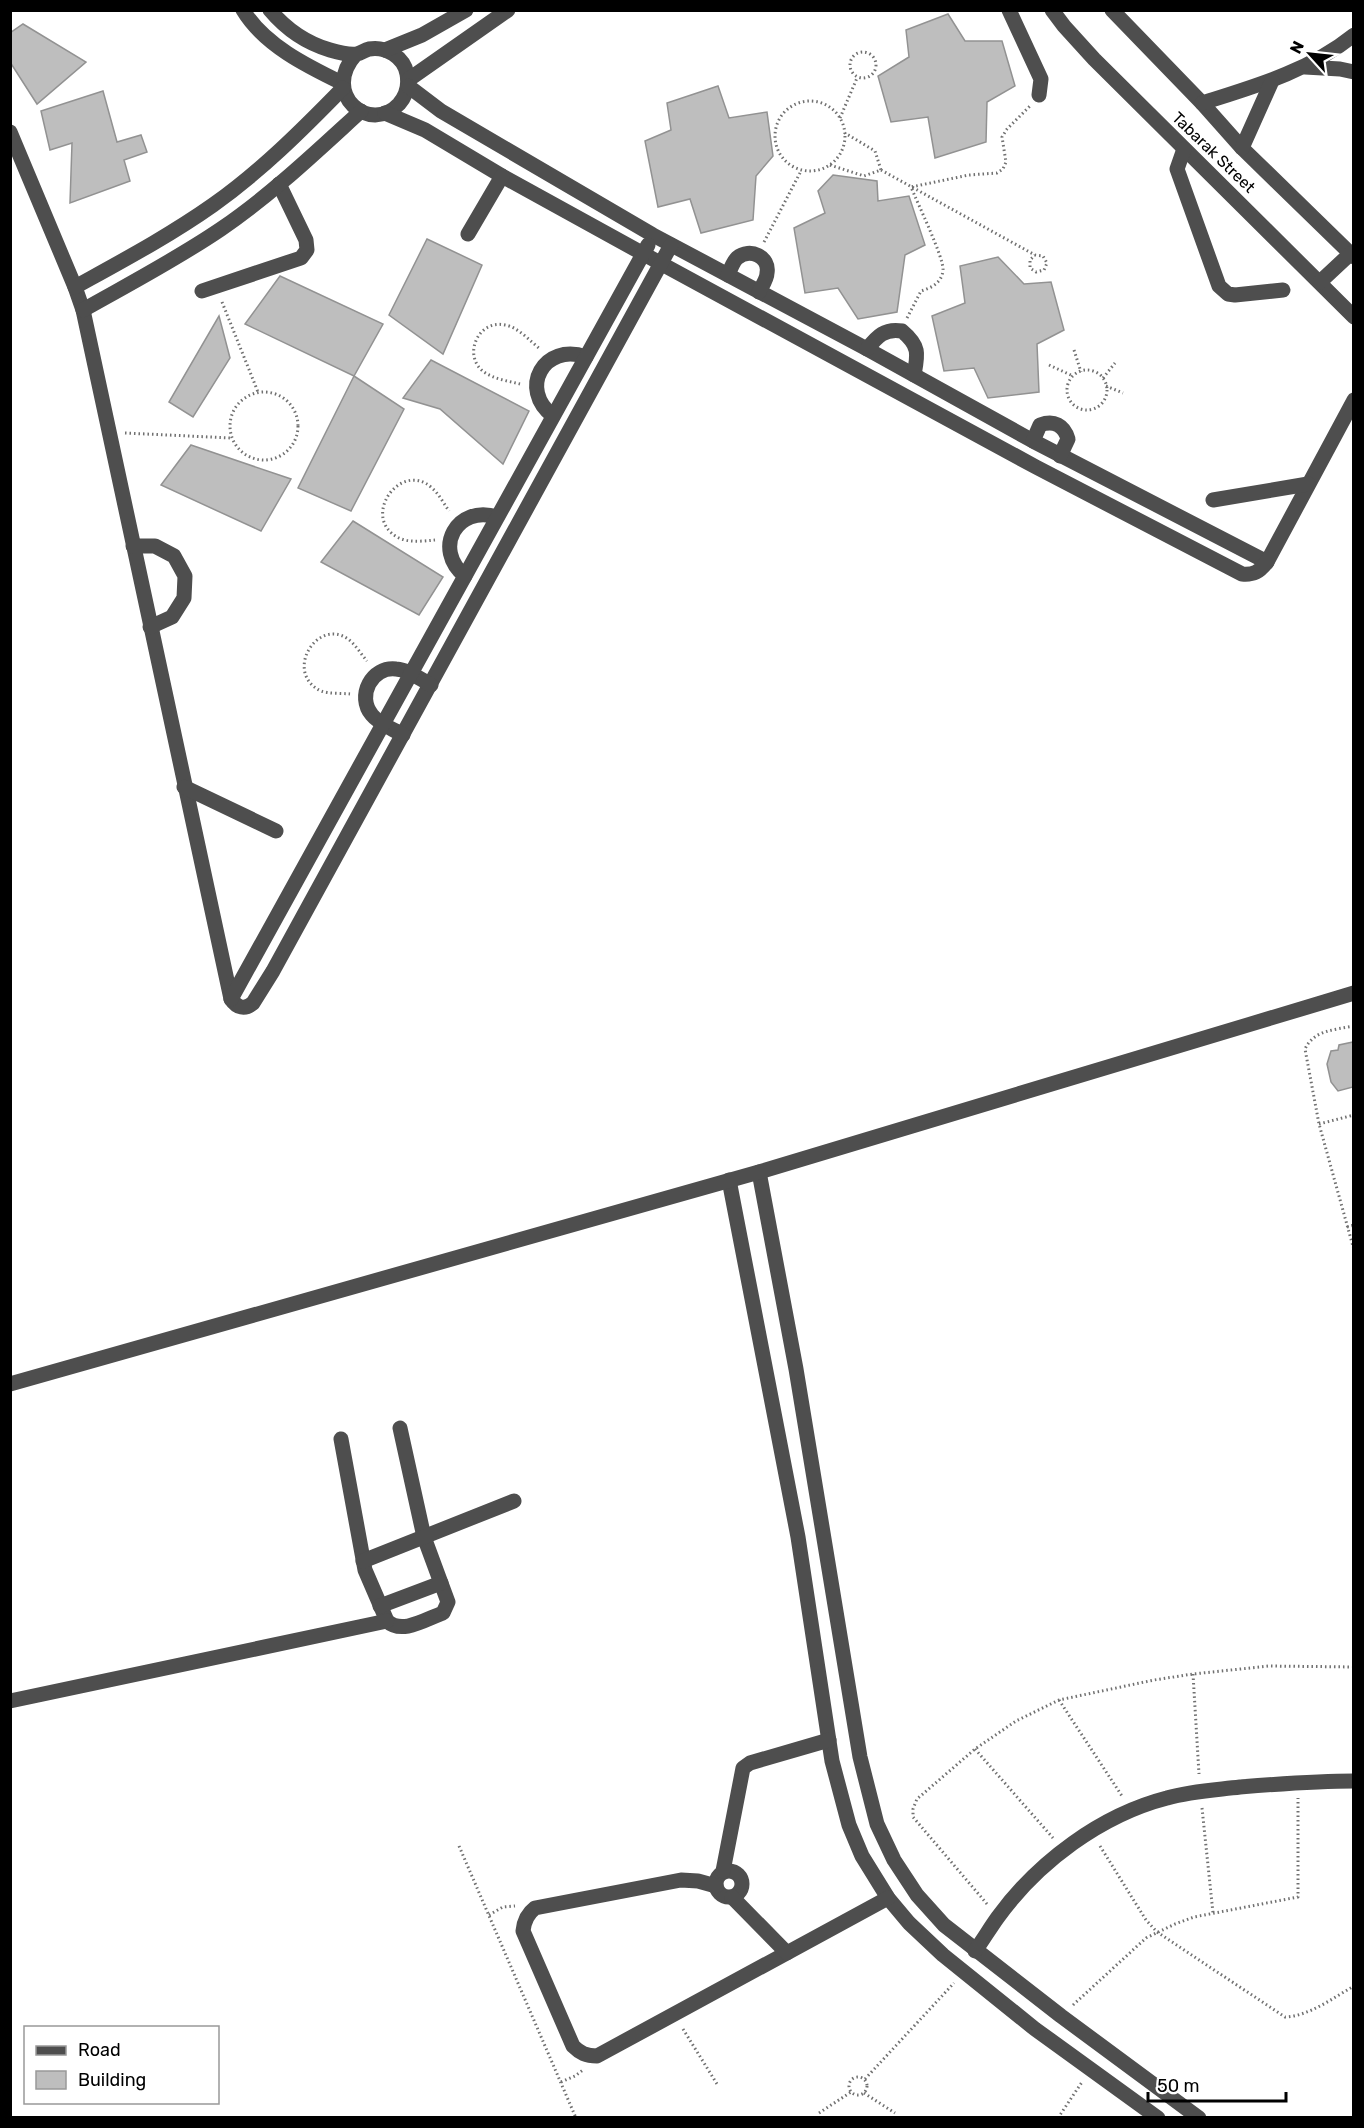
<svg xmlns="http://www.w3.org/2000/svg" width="1364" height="2128" font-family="Rubik,sans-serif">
  <rect width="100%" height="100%" fill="#fff"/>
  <!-- building -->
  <g fill="#bebebe" stroke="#929292" stroke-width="1.5">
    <polygon points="948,14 965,41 1002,41 1015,86 987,102 986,142 935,158 928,117 891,122 878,76 909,57 906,30"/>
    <polygon points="23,24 86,62 37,104 10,62 10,33"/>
    <polygon points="718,86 729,118 767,112 773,156 756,176 753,220 701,233 690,199 658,207 645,141 671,130 667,103"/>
    <polygon points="103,91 117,142 141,135 147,152 124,160 130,181 70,203 72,143 50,150 41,111"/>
    <polygon points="833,175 877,181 878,201 909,196 925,245 905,255 897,312 858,319 838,288 805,293 794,228 825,213 818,191"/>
    <polygon points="427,239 482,265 443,354 389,315"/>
    <polygon points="998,257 1024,284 1051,282 1064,330 1037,344 1039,392 988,398 974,368 944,371 932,316 965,303 960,266"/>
    <polygon points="280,276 383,324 354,376 245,324"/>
    <polygon points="219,316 230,358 193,417 169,402"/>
    <polygon points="431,360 529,411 503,464 440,409 403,398"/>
    <polygon points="354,376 404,409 351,511 298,488"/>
    <polygon points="191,445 291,479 261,531 161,485"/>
    <polygon points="353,521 443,577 419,615 321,562"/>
    <polygon points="1353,1042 1353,1087 1338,1091 1331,1082 1327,1064 1331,1051 1338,1050 1339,1045"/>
  </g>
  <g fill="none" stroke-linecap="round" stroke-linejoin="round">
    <!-- path -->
    <g stroke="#707070" stroke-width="3" stroke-dasharray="1.5 3" stroke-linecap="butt">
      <circle cx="863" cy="65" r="13"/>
      <circle cx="810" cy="136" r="35"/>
      <polyline points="840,118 857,78"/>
      <polyline points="830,165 864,176 881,170 875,151 845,133"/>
      <polyline points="881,170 1035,255 1043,256 1047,263 1044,270 1036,272 1030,268 1030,260 1035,255"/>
      <polyline points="764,242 801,171"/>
      <polyline points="222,302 258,392"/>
      <path d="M907 318 921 291C931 288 942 283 943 270 944 258 917 202 911 187L969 175 997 173 1003 169 1006 162 1002 137 1007 129 1030 106"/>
      <polyline points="1074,350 1081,372"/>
      <polyline points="1049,365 1073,376"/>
      <circle cx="1087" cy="390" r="20"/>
      <polyline points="1103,378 1115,363"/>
      <path d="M520 384C508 381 494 379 484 372 462 356 478 319 505 325 518 327 530 341 540 349"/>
      <polyline points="1106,386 1123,393"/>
      <circle cx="264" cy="426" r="34"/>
      <polyline points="125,433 231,438"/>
      <path d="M435 540C424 541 410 543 399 538 359 518 401 459 432 488 439 494 444 504 449 511"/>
      <path d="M350 694C341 693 329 694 321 691 283 673 317 617 348 639 355 644 361 654 367 661"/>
      <path d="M1354 1026C1334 1030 1314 1030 1305 1049L1319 1124 1354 1250"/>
      <polyline points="1319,1124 1354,1115"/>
      <polyline points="1347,1227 1354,1225"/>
      <polyline points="1193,1674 1199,1774"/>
      <polyline points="1059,1700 1122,1796"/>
      <polyline points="975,1749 1053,1838"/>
      <polyline points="1202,1808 1213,1913"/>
      <polyline points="459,1846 576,2118"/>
      <path d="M1100 1846 1146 1920 1157 1932 1285 2017C1309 2016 1333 1998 1354 1986"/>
      <polyline points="987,1904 913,1817 913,1809 917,1799 975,1749 1016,1721 1059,1700 1154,1680 1193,1674 1269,1666 1354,1667"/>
      <polyline points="489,1915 503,1907 515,1906"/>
      <polyline points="1073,2005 1146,1938 1175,1924 1194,1917 1298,1897 1298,1798"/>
      <polyline points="683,2029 717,2084"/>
      <circle cx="858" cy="2086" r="9"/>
      <polyline points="865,2079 954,1983"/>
      <polyline points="561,2082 575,2076 583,2070"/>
      <polyline points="864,2093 895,2113"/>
      <polyline points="819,2113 851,2092"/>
      <polyline points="1058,2118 1082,2082"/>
    </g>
    <!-- minor -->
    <g stroke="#4e4e4e" stroke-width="15">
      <path d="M243 10C264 45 307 66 342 83"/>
      <path d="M270 10C286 29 306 43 330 50 337 52 350 55 357 54 361 53 365 50 369 49 386 46 404 57 407 74 409 85 407 95 399 104 370 135 320 94 356 54"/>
      <polyline points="1009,10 1041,79 1039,95"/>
      <polyline points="1052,10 1064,26 1094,59 1354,317"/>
      <polyline points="1112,10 1202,103 1242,148 1354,257"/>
      <polyline points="385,50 422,35 466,10"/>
      <polyline points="1305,67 1340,69 1354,72"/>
      <polyline points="408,80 508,10"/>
      <polyline points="408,86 441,111 653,235 867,349 1033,441 1267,562"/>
      <path d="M1202 103C1256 86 1309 71 1354 35"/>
      <path d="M385 113 425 130 502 176 660 263 1036 467 1242 574C1254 575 1259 572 1267 562L1354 400"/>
      <path d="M10 132 75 287 83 310 231 999C237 1008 245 1010 253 1003L273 971 671 245"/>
      <polyline points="1242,148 1272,81"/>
      <polyline points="1184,149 1177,169 1219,286 1228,294 1235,295 1283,290"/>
      <polyline points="468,234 502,176"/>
      <path d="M728 275C730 270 733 262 737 258 750 247 770 257 767 273 767 279 762 286 759 292"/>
      <polyline points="1320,282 1350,254"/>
      <path d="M75 287C122 261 169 236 213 205 261 171 302 130 343 88"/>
      <polyline points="202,291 301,258 307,250 306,240 279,184"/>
      <path d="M83 310C129 284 177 259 221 229 271 195 316 152 361 111"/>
      <path d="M867 349C877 337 884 328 902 331 920 346 918 354 914 375"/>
      <path d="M553 416C518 389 544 342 586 357"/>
      <path d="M1033 441 1040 425C1054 420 1064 425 1068 439L1060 456"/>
      <polyline points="1213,500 1308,484"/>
      <polyline points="133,546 155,546 174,556 185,576 184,598 172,617 150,627"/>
      <path d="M465 576C432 549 457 504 497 517"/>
      <path d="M403 735C393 729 379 724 372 715 356 696 372 666 396 669 409 670 420 679 431 685"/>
      <polyline points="184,787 276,831"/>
      <polyline points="231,999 648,245"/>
      <polyline points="759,1172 796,1369 860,1757 877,1824 894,1860 917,1895 944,1925 1061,2016 1199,2118"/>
      <polyline points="729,1180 798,1537 832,1761 849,1825 862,1856 888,1898 909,1923 943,1955 1035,2029 1158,2118"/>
      <polyline points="10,1384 759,1172 1354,993"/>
      <path d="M341 1439 365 1570 387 1621C402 1635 426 1619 443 1613L448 1602 424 1537 400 1428"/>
      <polyline points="363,1561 514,1501"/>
      <polyline points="380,1606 441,1583"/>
      <polyline points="10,1701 387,1621"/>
      <circle cx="729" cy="1884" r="13"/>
      <polyline points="723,1871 743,1768 750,1763 829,1740"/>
      <path d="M716 1886 698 1881 681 1880 535 1908C527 1914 524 1921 523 1931L573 2046C580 2053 586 2056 597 2056L888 1898"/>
      <polyline points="732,1897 787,1953"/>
      <path d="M975 1951C983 1940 990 1928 998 1917 1038 1862 1101 1815 1167 1798 1191 1791 1215 1790 1240 1787 1278 1784 1315 1781 1354 1781"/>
    </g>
  </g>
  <g text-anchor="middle" stroke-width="5" stroke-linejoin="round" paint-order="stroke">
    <!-- street labels -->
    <g font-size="16" fill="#000" stroke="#fff">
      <text transform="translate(1214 152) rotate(44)" y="6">Tabarak Street</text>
    </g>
  </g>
  <!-- border -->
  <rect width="1364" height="2128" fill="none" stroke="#000000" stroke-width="24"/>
  <!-- legend -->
  <rect x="24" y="2026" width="195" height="78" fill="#ffffff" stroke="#999999" stroke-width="1.5"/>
  <rect x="36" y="2046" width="30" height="9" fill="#4e4e4e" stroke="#999999" stroke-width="1.5"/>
  <text x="78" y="2056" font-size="18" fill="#000000">Road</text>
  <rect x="36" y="2071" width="30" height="18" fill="#bebebe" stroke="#999999" stroke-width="1.5"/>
  <text x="78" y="2086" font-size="18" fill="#000000">Building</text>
  <!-- north arrow -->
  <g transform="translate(1310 54) rotate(297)" stroke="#ffffff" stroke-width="4.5" paint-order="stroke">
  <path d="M0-4.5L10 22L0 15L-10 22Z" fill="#000000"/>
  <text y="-9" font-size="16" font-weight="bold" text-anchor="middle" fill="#000000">N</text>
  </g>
  <!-- scale -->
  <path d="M1148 2092v9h138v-9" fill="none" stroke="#000000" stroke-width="3"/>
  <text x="1157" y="2092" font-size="18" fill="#000000" stroke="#ffffff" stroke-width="4.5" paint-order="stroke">50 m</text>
</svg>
